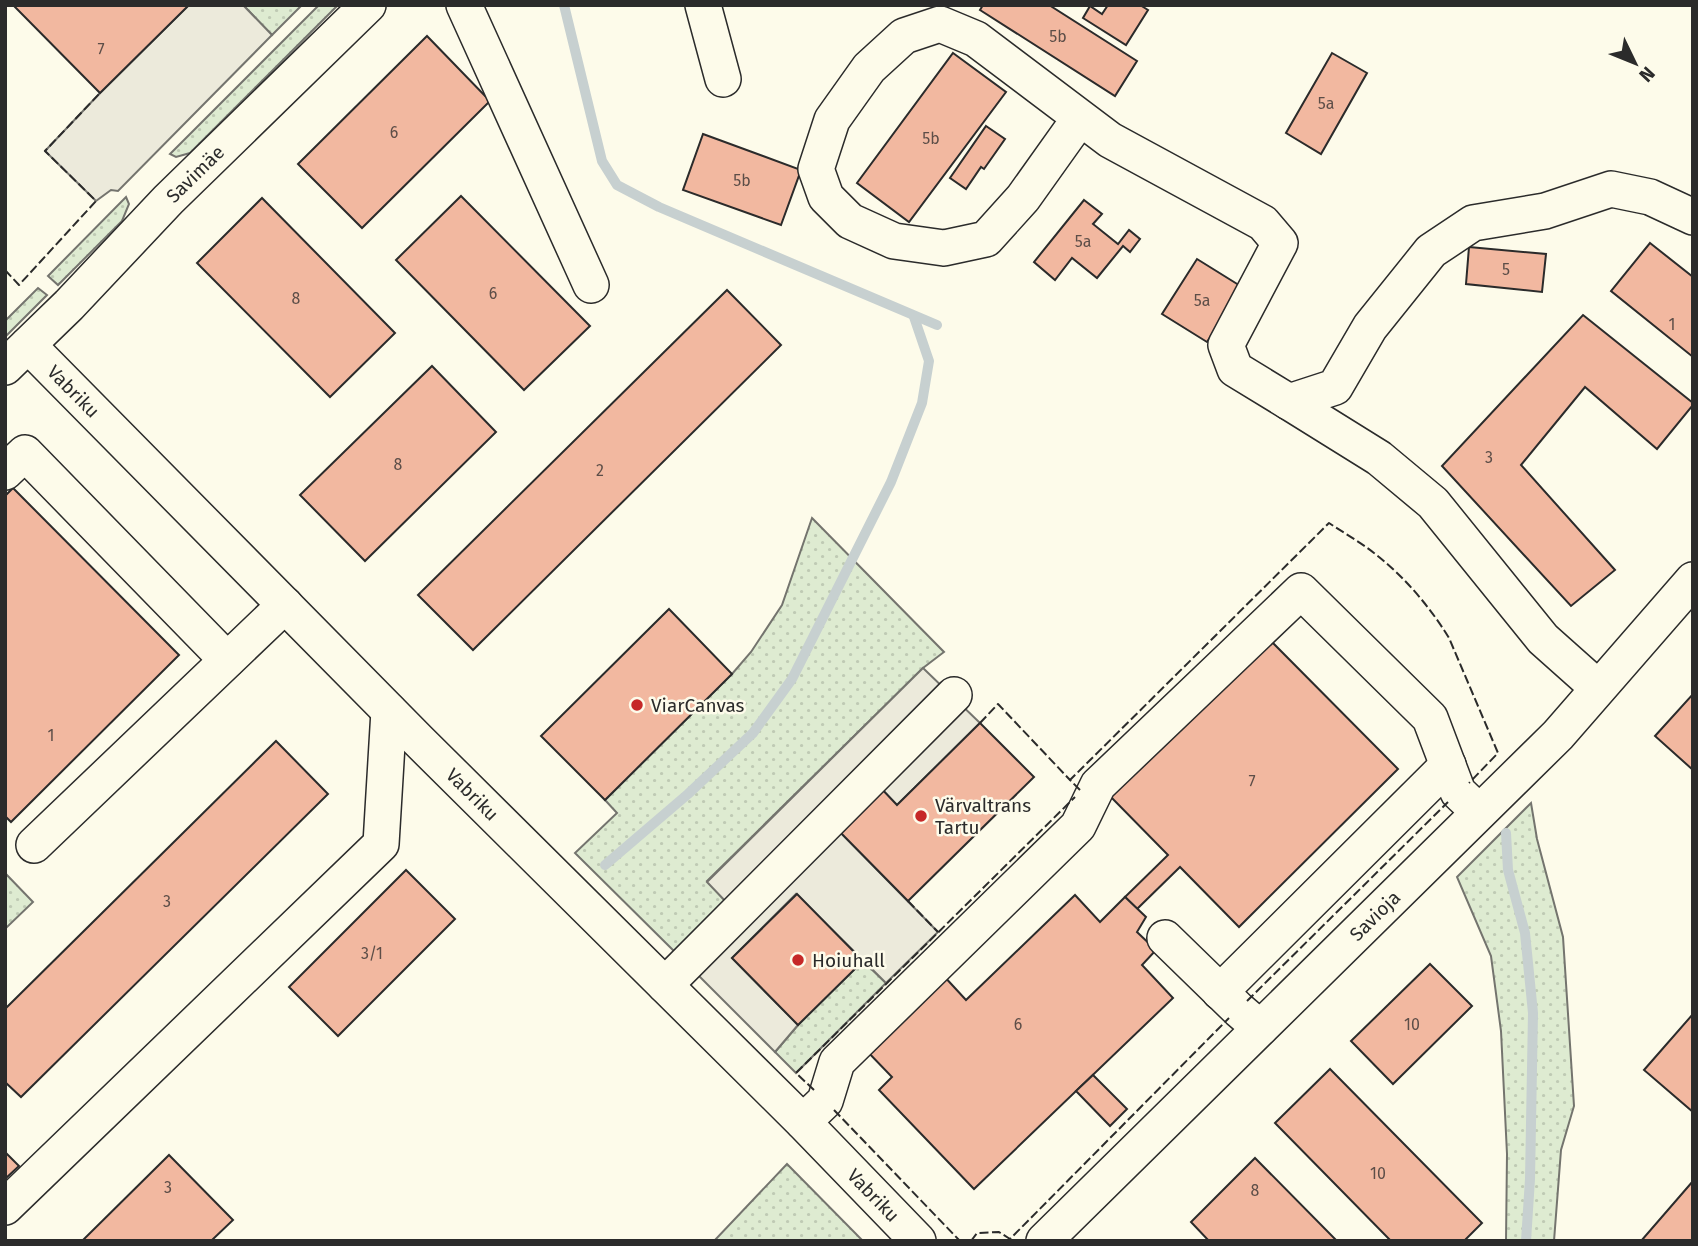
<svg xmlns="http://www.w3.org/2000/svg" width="1698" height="1246" font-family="'Fira Sans',sans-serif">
  <defs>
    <pattern id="grass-dots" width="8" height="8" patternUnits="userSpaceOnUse" patternTransform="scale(1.75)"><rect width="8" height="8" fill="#deebd1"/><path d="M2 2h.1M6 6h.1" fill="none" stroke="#bfcab4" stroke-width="1.8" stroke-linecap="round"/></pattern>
  </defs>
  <rect width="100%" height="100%" fill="#fdfbea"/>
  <!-- grass -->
  <g fill="url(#grass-dots)" stroke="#74746e" stroke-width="2">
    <polygon points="243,5 302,5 272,35"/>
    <polygon points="319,5 338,5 190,153 176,157 170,154"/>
    <polygon points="126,197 129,204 122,221 58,285 48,276"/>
    <polygon points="38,288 47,295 5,337 5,321"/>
    <polygon points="812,518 944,652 923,668 707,881 730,906 681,958 575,853 617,813 605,800 732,674 751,652 782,605"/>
    <polygon points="1531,803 1537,839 1563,937 1574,1106 1561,1150 1554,1241 1506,1241 1507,1154 1501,1031 1491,956 1457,877"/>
    <polygon points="5,873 33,902 5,929"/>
    <polygon points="863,961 886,983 796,1073 775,1052 798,1025"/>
    <polygon points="787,1164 863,1241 714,1241"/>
  </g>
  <!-- parking -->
  <g fill="#eceadb" stroke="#74746e" stroke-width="2">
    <polygon points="189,5 243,5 272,35 118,191 111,190 96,201 45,151 100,93"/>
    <polygon points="923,668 980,723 897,805 878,786 836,828 938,932 886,983 796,894 732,958 798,1025 775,1052 681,958 730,906 707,882"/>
  </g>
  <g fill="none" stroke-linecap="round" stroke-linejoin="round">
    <!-- stream -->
    <g stroke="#c7d0d0" stroke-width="10">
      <polyline points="564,5 602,161 617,185 659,207 937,325"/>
      <polyline points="1506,833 1508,870 1525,933 1533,1013 1530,1179 1526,1241"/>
      <polyline points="605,865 688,794 753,733 792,679 891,482 922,403 929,361 914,317"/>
    </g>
  </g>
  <!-- building -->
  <g fill="#f2b8a0" stroke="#2b2b2b" stroke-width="2">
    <polygon points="13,5 189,5 100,93"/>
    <polygon points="983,5 1049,5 1137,61 1115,96 980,10"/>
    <polygon points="1108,5 1140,5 1148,10 1126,45 1083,18 1090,6 1102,14"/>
    <polygon points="427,36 490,101 362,228 298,164"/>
    <polygon points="953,53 1006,92 909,222 857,183"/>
    <polygon points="1332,53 1367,73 1321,154 1286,133"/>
    <polygon points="986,126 1005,139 984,169 981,167 966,189 950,178"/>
    <polygon points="703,134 801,170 781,225 683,190"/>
    <polygon points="461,196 590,326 524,390 396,260"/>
    <polygon points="262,198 395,333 330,397 197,263"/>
    <polygon points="1084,200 1102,214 1093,224 1118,244 1129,230 1140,239 1130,252 1123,246 1097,278 1072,258 1055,280 1034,262"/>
    <polygon points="1650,243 1693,277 1693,357 1611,291"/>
    <polygon points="1469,247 1546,254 1542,292 1466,284"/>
    <polygon points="1197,259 1242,287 1207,342 1162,314"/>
    <polygon points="727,290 781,345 473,650 418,595"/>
    <polygon points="1583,315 1693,403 1693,405 1657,449 1585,387 1521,465 1615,570 1571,606 1442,466"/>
    <polygon points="432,366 496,432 365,561 300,495"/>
    <polygon points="13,488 179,655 11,822 5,816 5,496"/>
    <polygon points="669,609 732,674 605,800 541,736"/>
    <polygon points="1266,636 1398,769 1239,927 1180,867 1137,909 1125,897 1168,855 1106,792"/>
    <polygon points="1693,694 1693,770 1655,736"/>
    <polygon points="980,723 1034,777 908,901 836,828 879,786 897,805"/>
    <polygon points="276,741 328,794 21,1097 5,1082 5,1009"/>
    <polygon points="406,870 455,919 338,1036 289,987"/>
    <polygon points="797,894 863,961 798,1025 732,958"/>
    <polygon points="1075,895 1100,922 1125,897 1146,917 1137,932 1156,950 1142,965 1173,998 974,1189 879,1090 892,1077 864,1048 942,974 966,1000"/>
    <polygon points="1430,964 1472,1006 1393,1084 1351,1041"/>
    <polygon points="1693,1014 1693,1112 1644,1070"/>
    <polygon points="1330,1069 1482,1223 1464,1241 1391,1241 1275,1123"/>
    <polygon points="1093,1075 1127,1109 1110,1126 1076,1091"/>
    <polygon points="5,1152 19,1166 5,1179"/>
    <polygon points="169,1155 233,1220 211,1241 82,1241"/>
    <polygon points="1255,1158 1337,1241 1209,1241 1191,1222"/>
    <polygon points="1693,1181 1693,1241 1641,1241"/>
  </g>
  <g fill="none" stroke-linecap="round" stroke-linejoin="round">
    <defs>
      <g id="minor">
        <polyline points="464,5 591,285"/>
        <polyline points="703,5 723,79"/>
        <polyline points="1080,118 1023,198 986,239 944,248 894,241 850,221 826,197 816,169 832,120 869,68 904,36 940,24 976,39 1110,140 1263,223 1280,243 1226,345 1235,369 1289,402 1335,387 1370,327 1431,251 1473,223 1545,211 1611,189 1650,197 1693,217"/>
        <path id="s1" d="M28 345 419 741 803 1122 918 1241"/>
        <path id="s2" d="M5 367 69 305 168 200 368 5"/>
        <polyline points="1289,402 1379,458 1433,503 1543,639 1598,688"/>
        <polyline points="5,472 25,453 227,660"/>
        <polyline points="34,845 285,605"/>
        <polyline points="1165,938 1239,1010 1260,1028"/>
        <polyline points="665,985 954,695"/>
        <polyline points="1220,992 1448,765"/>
        <polyline points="803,1122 825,1101 837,1062 1078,826 1098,785 1301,591 1430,718 1458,792 1479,812"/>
        <polyline points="5,1207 381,844 389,711"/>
        <path id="s3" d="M1044 1241 1558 735 1693 580"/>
      </g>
    </defs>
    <!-- minor casing -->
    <use href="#minor" stroke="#2b2b2b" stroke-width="38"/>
    <!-- minor -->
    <use href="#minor" stroke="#fdfbea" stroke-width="35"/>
    <!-- fence -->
    <g stroke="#2b2b2b" stroke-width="2" stroke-dasharray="9 3.5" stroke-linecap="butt">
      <polyline points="5,270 19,285 96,201 45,151 100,93"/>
      <polyline points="980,723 998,704 1070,780"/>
      <path d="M1080 790 1070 780 1329 523C1344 533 1360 542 1374 553 1404 576 1430 607 1449 638L1498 753 1469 783"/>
      <polyline points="908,901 938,932"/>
      <polyline points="1247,1001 1448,802"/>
      <polyline points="814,1090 796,1073 1075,797"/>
      <polyline points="834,1110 960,1241"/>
      <polyline points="971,1241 977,1233 999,1232 1010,1239 1229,1018"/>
    </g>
  </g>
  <!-- markers -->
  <g fill="#c62828" stroke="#fdfbea" stroke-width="2.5">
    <circle cx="637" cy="705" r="7"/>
    <circle cx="921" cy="816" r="7"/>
    <circle cx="798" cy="960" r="7"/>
  </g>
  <g text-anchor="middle" stroke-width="5" stroke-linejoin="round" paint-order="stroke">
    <!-- number labels -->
    <g font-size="16" fill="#5d4e48">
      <text x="1058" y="42">5b</text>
      <text x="101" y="55">7</text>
      <text x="1326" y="109">5a</text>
      <text x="394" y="138">6</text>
      <text x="931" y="144">5b</text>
      <text x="742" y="186">5b</text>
      <text x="1083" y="247">5a</text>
      <text x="1506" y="275">5</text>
      <text x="493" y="299">6</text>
      <text x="296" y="304">8</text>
      <text x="1202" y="306">5a</text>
      <text x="1672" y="330">1</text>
      <text x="1489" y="463">3</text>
      <text x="398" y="470">8</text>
      <text x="600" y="476">2</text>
      <text x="51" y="741">1</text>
      <text x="1252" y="787">7</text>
      <text x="167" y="907">3</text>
      <text x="372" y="959">3/1</text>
      <text x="1018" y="1030">6</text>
      <text x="1412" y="1030">10</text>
      <text x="1378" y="1179">10</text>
      <text x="168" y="1193">3</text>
      <text x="1255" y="1196">8</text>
    </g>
    <!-- street labels -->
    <g font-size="19" fill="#2b2b2b" stroke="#fdfbea">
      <text dy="7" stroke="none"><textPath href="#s2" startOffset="271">Savimäe</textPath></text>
      <text dy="7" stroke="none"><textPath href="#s1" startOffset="65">Vabriku</textPath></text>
      <text dy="7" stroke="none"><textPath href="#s1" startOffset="632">Vabriku</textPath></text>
      <text dy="7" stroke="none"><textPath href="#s3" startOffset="464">Savioja</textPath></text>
      <text dy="7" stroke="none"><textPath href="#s1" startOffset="1199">Vabriku</textPath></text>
    </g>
    <!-- poi labels -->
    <g font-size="19" fill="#2b2b2b" stroke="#fdfbea" text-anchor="start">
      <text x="651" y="712">ViarCanvas</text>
      <text x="935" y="812">Värvaltrans<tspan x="935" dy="22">Tartu</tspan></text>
      <text x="812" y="967">Hoiuhall</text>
    </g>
  </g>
  <!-- border -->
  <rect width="1698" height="1246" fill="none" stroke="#2b2b2b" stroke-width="14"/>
  <!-- north arrow -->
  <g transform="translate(1635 63) rotate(133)" stroke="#fdfbea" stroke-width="5" paint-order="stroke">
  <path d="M0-5L12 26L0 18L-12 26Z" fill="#2b2b2b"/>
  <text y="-10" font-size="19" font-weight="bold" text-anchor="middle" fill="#2b2b2b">N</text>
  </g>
</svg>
